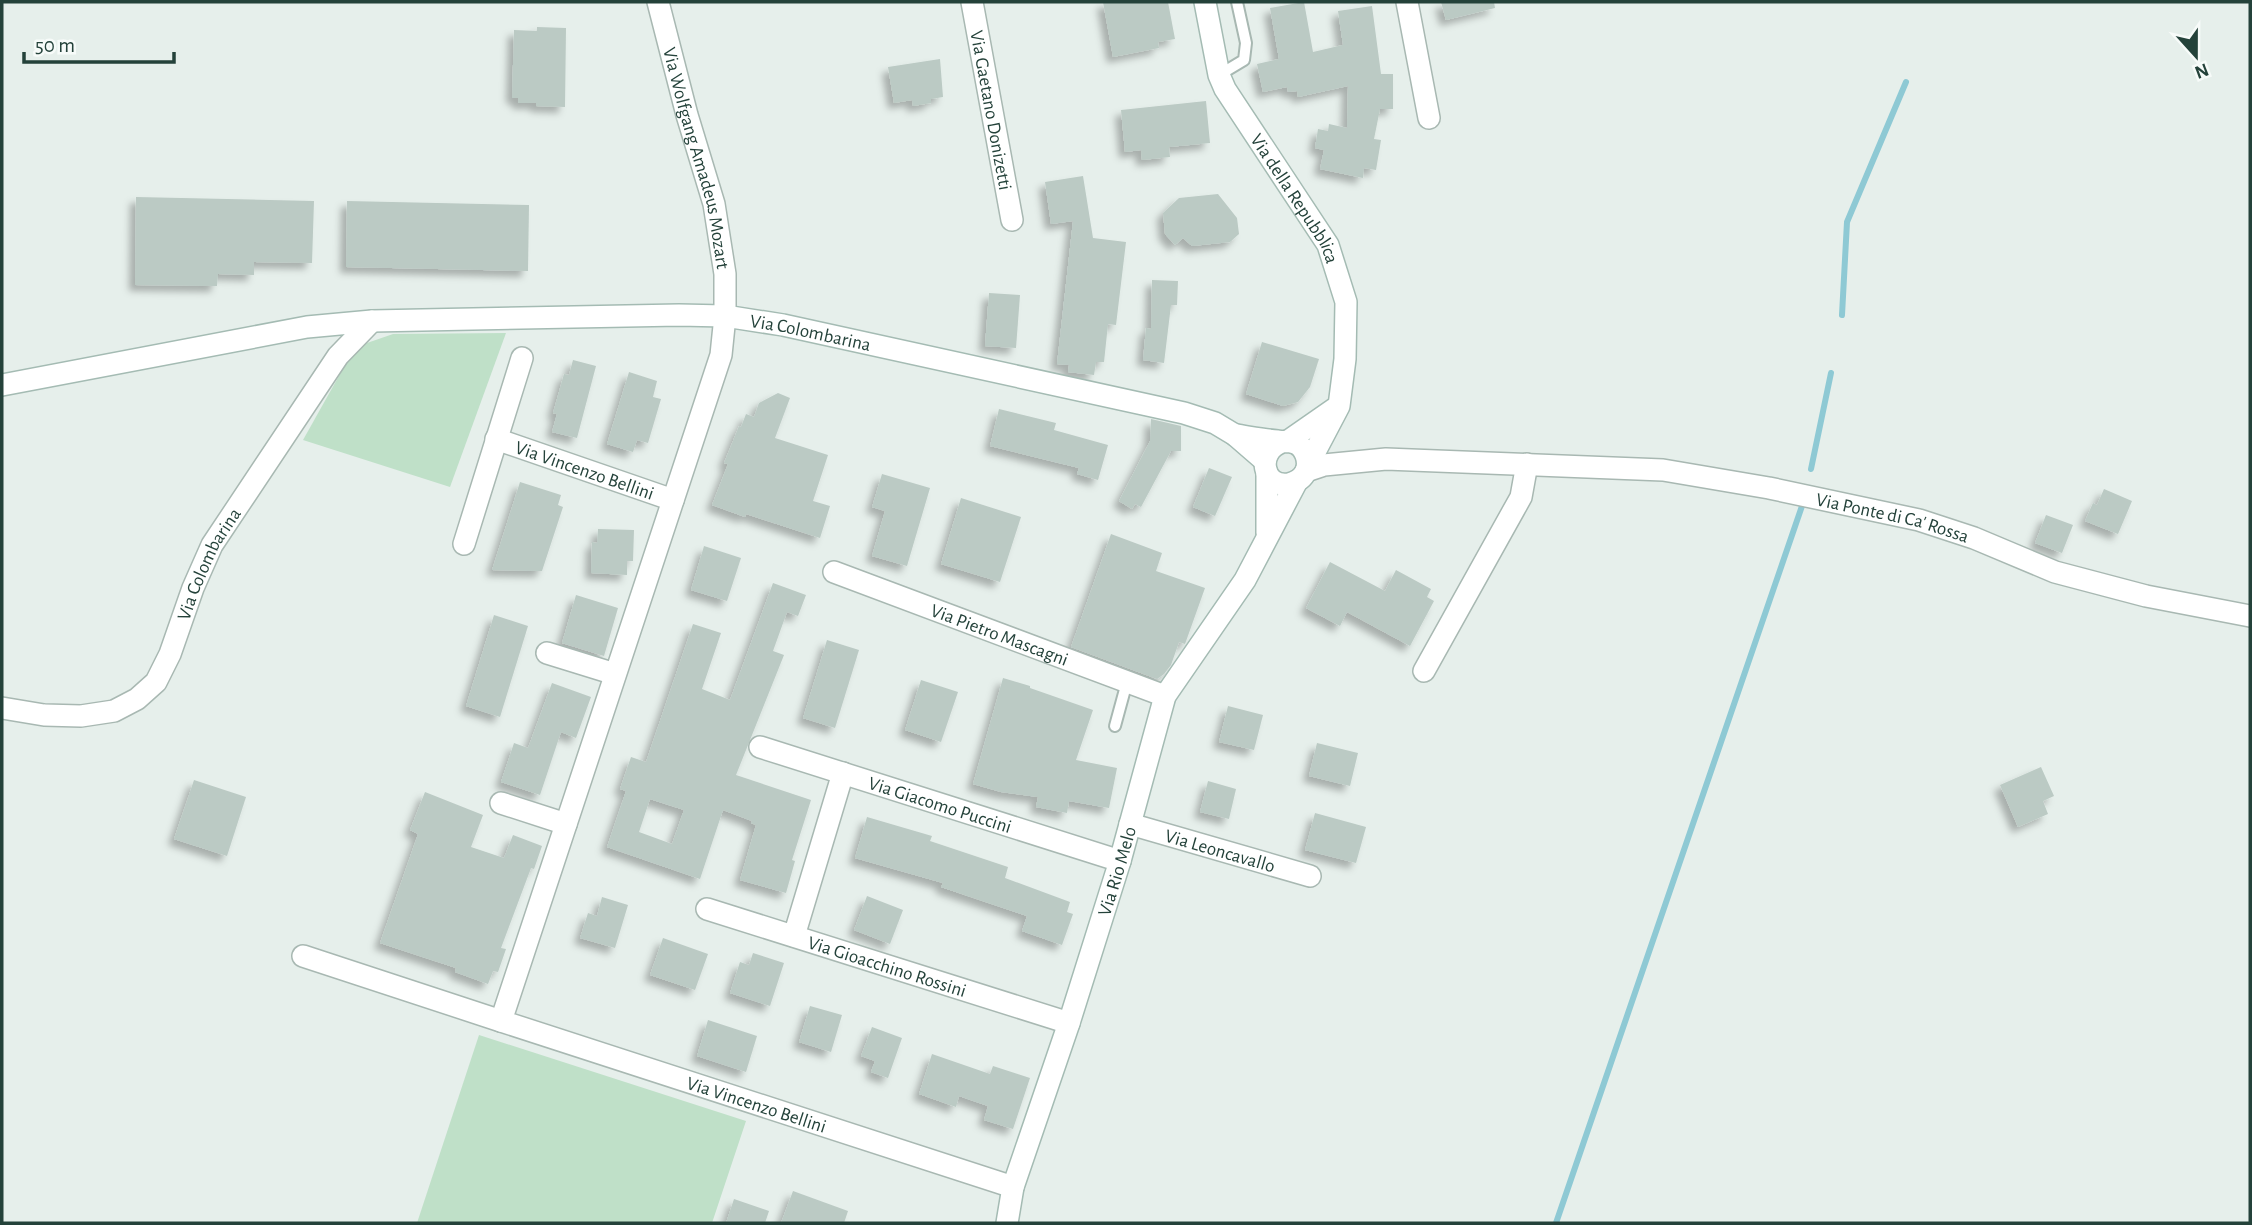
<svg xmlns="http://www.w3.org/2000/svg" width="2252" height="1225" font-family="'Alegreya Sans',sans-serif">
  <defs>
    <filter id="shadow"><feDropShadow dx="-6" dy="6" stdDeviation="3.5" flood-color="#0004"/></filter>
  </defs>
  <rect width="100%" height="100%" fill="#e6efeb"/>
  <!-- green -->
  <g fill="#bfe0c8">
    <polygon points="506,333 450,487 303,440 349,358 367,343 393,334"/>
    <polygon points="479,1035 746,1121 712,1223 417,1223"/>
  </g>
  <g fill="none" stroke-linecap="round" stroke-linejoin="round">
    <!-- stream -->
    <g stroke="#8ec9d4" stroke-width="6">
      <polyline points="1842,315 1847,222 1906,82"/>
      <polyline points="1811,469 1831,373"/>
      <polyline points="1556,1223 1802,506"/>
    </g>
  </g>
  <!-- building -->
  <g fill="#bbcac4" fill-rule="evenodd" filter="url(#shadow)">
    <polygon points="1103,2 1168,2 1175,39 1158,42 1159,48 1113,57"/>
    <polygon points="1304,2 1313,52 1343,45 1338,11 1372,6 1381,74 1393,74 1393,109 1380,109 1374,139 1381,140 1376,170 1364,168 1363,178 1320,169 1324,150 1315,148 1318,129 1328,131 1329,124 1347,128 1348,86 1298,97 1297,91 1288,92 1287,87 1263,92 1257,64 1279,59 1270,8"/>
    <polygon points="1441,2 1494,2 1495,8 1446,20"/>
    <polygon points="537,27 566,28 565,107 536,106 536,103 518,103 518,98 512,98 514,30 537,31"/>
    <polygon points="940,59 943,97 931,99 931,103 913,106 912,100 894,103 888,67"/>
    <polygon points="1206,101 1210,143 1169,147 1170,157 1142,160 1141,150 1125,152 1121,110"/>
    <polygon points="1083,176 1093,238 1126,242 1116,325 1108,324 1104,362 1096,362 1094,375 1068,372 1069,365 1057,364 1073,221 1051,224 1045,182"/>
    <polygon points="1218,194 1237,218 1239,234 1230,242 1192,246 1183,238 1175,245 1165,234 1163,213 1179,198"/>
    <polygon points="136,197 314,201 312,263 254,262 254,275 218,274 217,286 135,285"/>
    <polygon points="347,201 529,205 528,271 346,267"/>
    <polygon points="1152,280 1178,281 1177,305 1171,305 1164,363 1143,360 1146,328 1151,329"/>
    <polygon points="989,293 1020,295 1016,348 985,346"/>
    <polygon points="1262,342 1319,359 1310,387 1298,402 1283,406 1246,394"/>
    <polygon points="573,360 596,366 577,438 552,432 557,414 553,413 564,374 569,375"/>
    <polygon points="629,372 657,381 653,397 661,399 648,443 637,440 633,452 607,444"/>
    <polygon points="778,393 790,398 775,438 828,455 813,501 830,506 820,538 746,514 745,517 712,505 728,464 724,463 739,426 741,427 746,414 754,417 759,403"/>
    <polygon points="999,409 1056,423 1054,430 1108,445 1098,480 1077,474 1079,468 990,446"/>
    <polygon points="1151,419 1181,426 1181,451 1171,451 1141,507 1135,504 1132,509 1119,501 1150,441"/>
    <polygon points="1209,468 1232,477 1215,516 1193,507"/>
    <polygon points="882,474 930,488 907,566 872,556 885,511 872,507"/>
    <polygon points="520,482 561,495 558,505 563,507 542,571 492,570"/>
    <polygon points="2104,489 2132,501 2118,534 2085,521 2093,503 2097,505"/>
    <polygon points="961,498 1021,517 1000,582 941,564"/>
    <polygon points="2046,515 2073,525 2062,553 2035,543"/>
    <polygon points="598,529 634,530 633,561 627,561 627,575 591,573 592,542 597,543"/>
    <polygon points="1111,534 1162,553 1156,571 1205,588 1185,644 1179,642 1171,665 1164,674 1157,679 1071,647"/>
    <polygon points="704,546 741,558 727,601 691,590"/>
    <polygon points="1330,562 1385,591 1396,570 1431,589 1427,597 1434,601 1410,646 1347,612 1340,626 1306,608"/>
    <path d="M773 583 806 595 798 616 787 612 773 651 784 655 736 775 811 800 792 860 795 861 786 893 740 880 756 825 751 823 752 821 723 810 700 879 607 847 626 791 620 789 631 757 646 762 693 624 721 633 702 689 730 700ZM650 799 684 810 672 844 639 832Z"/>
    <polygon points="576,595 618,608 604,656 562,643"/>
    <polygon points="494,615 528,626 500,717 466,706"/>
    <polygon points="827,640 859,650 835,728 803,718"/>
    <polygon points="1003,678 1030,686 1030,688 1093,710 1076,760 1117,768 1109,808 1069,801 1067,813 1036,807 1038,797 1001,792 973,784"/>
    <polygon points="921,680 958,692 941,742 905,730"/>
    <polygon points="552,683 591,697 576,738 561,732 540,795 501,782 514,743 528,748"/>
    <polygon points="1228,706 1263,715 1254,750 1219,742"/>
    <polygon points="1317,743 1358,753 1350,786 1309,776"/>
    <polygon points="2041,767 2054,796 2043,801 2048,814 2018,827 2000,785"/>
    <polygon points="194,780 246,797 227,856 174,839"/>
    <polygon points="1208,781 1236,789 1229,819 1200,812"/>
    <polygon points="425,792 483,815 471,847 504,858 513,835 542,846 534,869 531,868 501,948 506,949 498,972 493,971 488,984 455,972 456,968 380,943 418,834 410,830"/>
    <polygon points="1315,813 1366,827 1356,863 1305,850"/>
    <polygon points="867,817 932,836 930,841 1008,867 1005,878 1070,902 1067,912 1073,914 1062,945 1022,931 1027,916 941,887 943,883 855,858"/>
    <polygon points="867,896 903,910 890,944 854,930"/>
    <polygon points="602,897 628,905 615,948 580,938 588,913 597,916"/>
    <polygon points="663,938 708,954 695,990 650,975"/>
    <polygon points="753,953 784,963 770,1006 730,993 740,962 749,965"/>
    <polygon points="810,1006 842,1015 831,1052 799,1042"/>
    <polygon points="708,1020 757,1036 746,1072 697,1056"/>
    <polygon points="872,1027 902,1038 888,1078 871,1072 875,1061 861,1056"/>
    <polygon points="932,1054 990,1074 993,1066 1030,1078 1013,1129 984,1120 988,1106 959,1096 956,1107 919,1094"/>
    <polygon points="793,1191 848,1211 844,1223 781,1223"/>
    <polygon points="734,1199 769,1211 765,1223 726,1223"/>
  </g>
  <g fill="none" stroke-linecap="round" stroke-linejoin="round">
    <defs>
      <g id="lane">
        <polyline points="1219,75 1244,60 1246,43 1237,2"/>
        <polyline points="1115,726 1127,682"/>
      </g>
      <g id="street">
        <path id="s1" d="M658 2 687 115 714 204 725 274V316L721 355 501 1021 1013 1187"/>
        <path id="s2" d="M972 2 1012 220"/>
        <polyline points="1407,2 1429,118"/>
        <path id="s3" d="M496 439 673 500"/>
        <path id="s4" d="M1306 471 1324 465 1386 459 1663 470 1769 488 1919 520 1974 538 2055 572 2146 596 2250 616"/>
        <polyline points="464,544 522,358"/>
        <path id="s5" d="M834 572 1165 696"/>
        <polyline points="547,653 615,674"/>
        <polyline points="1424,671 1521,497 1527,464"/>
        <path id="s6" d="M2 708 44 715 81 716 114 711 137 699 156 682 170 654 193 588 212 545 338 356 372 321"/>
        <path id="s7" d="M760 747 1120 861"/>
        <polyline points="501,803 566,824"/>
        <path id="s8" d="M1130 824 1310 876"/>
        <path id="s9" d="M707 909 1069 1023"/>
        <polyline points="794,936 843,773"/>
        <polyline points="303,956 501,1021"/>
      </g>
      <g id="secondary">
        <path id="s10" d="M1205 2 1219 75 1225 89 1328 245 1346 302 1345 359 1339 406 1308 465"/>
        <path id="s11" d="M2 385 307 327 372 321 679 315 725 316 783 325 1184 413 1215 423 1235 435 1265 461"/>
        <path d="M1235 435C1249 437 1264 440 1278 441 1284 442 1289 441 1295 443 1305 447 1310 461 1306 471 1303 478 1297 482 1289 484 1263 488 1255 452 1282 442"/>
        <polyline points="1288,441 1334,409"/>
        <polyline points="1267,533 1267,474"/>
        <path id="s12" d="M1007 1223 1013 1187 1069 1023 1120 861 1165 696 1245 580 1297 481"/>
      </g>
    </defs>
    <!-- lane casing -->
    <use href="#lane" stroke="#a8b8b2" stroke-width="14"/>
    <!-- street casing -->
    <use href="#street" stroke="#a8b8b2" stroke-width="24"/>
    <!-- secondary casing -->
    <use href="#secondary" stroke="#a4bbb3" stroke-width="24"/>
    <!-- lane -->
    <use href="#lane" stroke="#fff" stroke-width="10"/>
    <!-- street -->
    <use href="#street" stroke="#fff" stroke-width="21"/>
    <!-- secondary -->
    <use href="#secondary" stroke="#fff" stroke-width="21"/>
  </g>
  <g text-anchor="middle" stroke-width="7" stroke-linejoin="round" paint-order="stroke">
    <!-- street labels -->
    <g font-size="19" fill="#24423a" stroke="#f7fbf9">
      <text dy="7" stroke="none"><textPath href="#s2" startOffset="110">Via Gaetano Donizetti</textPath></text>
      <text dy="7" stroke="none"><textPath href="#s1" startOffset="161">Via Wolfgang Amadeus Mozart</textPath></text>
      <text dy="7" stroke="none"><textPath href="#s10" startOffset="220">Via della Repubblica</textPath></text>
      <text dy="7" stroke="none"><textPath href="#s11" startOffset="816">Via Colombarina</textPath></text>
      <text dy="7" stroke="none"><textPath href="#s3" startOffset="94">Via Vincenzo Bellini</textPath></text>
      <text dy="7" stroke="none"><textPath href="#s4" startOffset="593">Via Ponte di Ca' Rossa</textPath></text>
      <text dy="7" stroke="none"><textPath href="#s6" startOffset="294">Via Colombarina</textPath></text>
      <text dy="7" stroke="none"><textPath href="#s5" startOffset="177">Via Pietro Mascagni</textPath></text>
      <text dy="7" stroke="none"><textPath href="#s7" startOffset="189">Via Giacomo Puccini</textPath></text>
      <text dy="7" stroke="none"><textPath href="#s8" startOffset="94">Via Leoncavallo</textPath></text>
      <text dy="7" stroke="none"><textPath href="#s12" startOffset="369">Via Rio Melo</textPath></text>
      <text dy="7" stroke="none"><textPath href="#s9" startOffset="189">Via Gioacchino Rossini</textPath></text>
      <text dy="7" stroke="none"><textPath href="#s1" startOffset="1332">Via Vincenzo Bellini</textPath></text>
    </g>
  </g>
  <!-- border -->
  <rect width="2252" height="1225" fill="none" stroke="#24423a" stroke-width="7"/>
  <!-- north arrow -->
  <g transform="translate(2196 56) rotate(159)" stroke="#f7fbf9" stroke-width="5" paint-order="stroke">
  <path d="M0-5L12 26L0 18L-12 26Z" fill="#24423a"/>
  <text y="-10" font-size="19" font-weight="bold" text-anchor="middle" fill="#24423a">N</text>
  </g>
  <!-- scale -->
  <path d="M24 52v10h150v-10" fill="none" stroke="#24423a" stroke-width="3.5"/>
  <text x="35" y="52" font-size="21" fill="#24423a" stroke="#f7fbf9" stroke-width="5" paint-order="stroke">50 m</text>
</svg>
